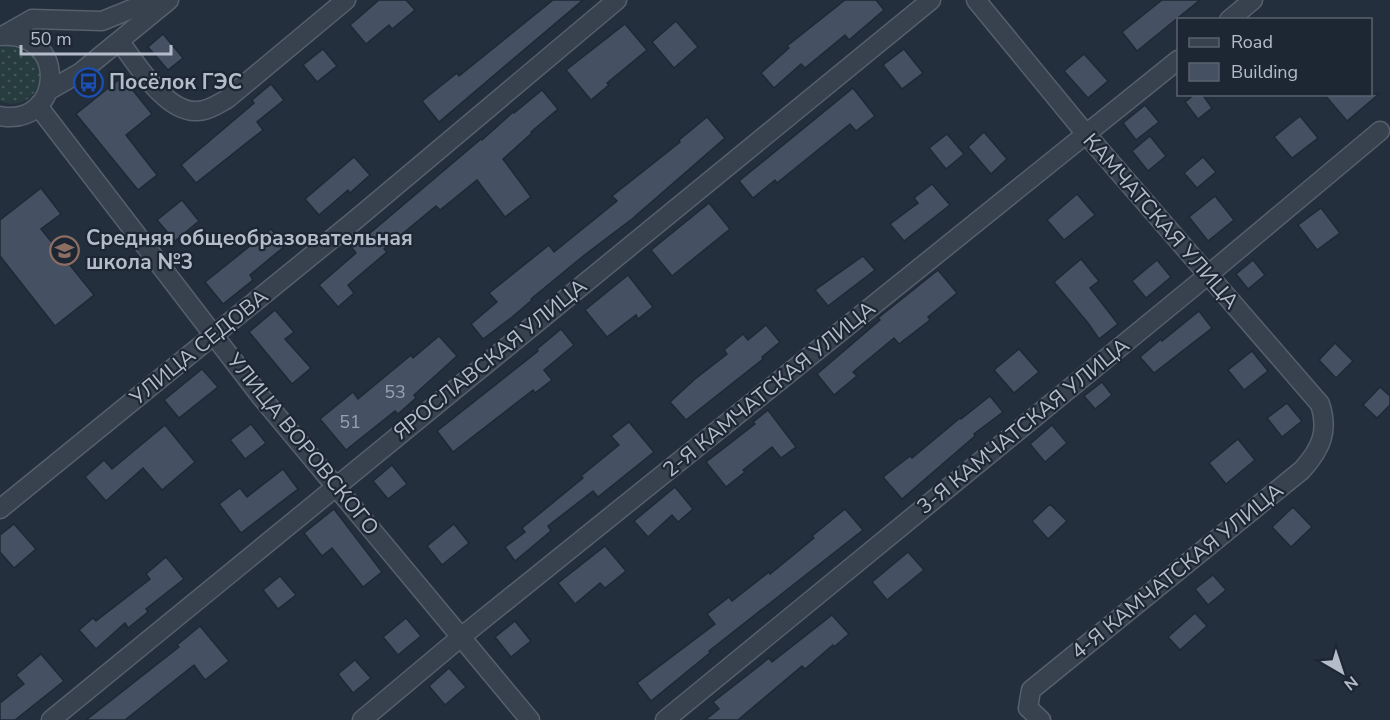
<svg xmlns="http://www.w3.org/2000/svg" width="1390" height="720" font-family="'Nunito Sans',sans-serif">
  <defs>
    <pattern id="grass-dots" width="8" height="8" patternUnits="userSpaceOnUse" patternTransform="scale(1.5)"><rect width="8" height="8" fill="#263c3f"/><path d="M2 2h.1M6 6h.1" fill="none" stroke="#435659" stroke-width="1.8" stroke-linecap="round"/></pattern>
  </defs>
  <rect width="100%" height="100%" fill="#242f3e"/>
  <!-- grass -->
  <path fill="url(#grass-dots)" d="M12 45C61 55 39 117 0 101V48Z"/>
  <!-- building -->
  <g fill="#455162" stroke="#1f2835" stroke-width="1.5">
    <polygon points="379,0 406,0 415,10 392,29 389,25 366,44 350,25"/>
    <polygon points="553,0 583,0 439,122 422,101 457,73 459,76"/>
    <polygon points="845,0 876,0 884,10 849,40 845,35 805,68 801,64 774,88 761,73 789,48 787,46"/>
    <polygon points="1162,0 1200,0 1137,51 1122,32"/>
    <polygon points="676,21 698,47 674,68 652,42"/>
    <polygon points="625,24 647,50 607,83 609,85 591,100 566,70"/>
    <polygon points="163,34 183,58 168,70 148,47"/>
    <polygon points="323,49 337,66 317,82 303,65"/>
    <polygon points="904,49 923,73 902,89 883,65"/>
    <polygon points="1084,54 1108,81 1088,98 1064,71"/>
    <polygon points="122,77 152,114 126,135 157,175 138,190 76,114"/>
    <polygon points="271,84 284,100 257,122 263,130 196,183 181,165 254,103 252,100"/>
    <polygon points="853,88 875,116 856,131 850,124 777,183 775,180 753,198 739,181"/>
    <polygon points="542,90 558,109 531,132 532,133 503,159 531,197 505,217 477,180 440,210 436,206 384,249 387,252 348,285 354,293 338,307 319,285 356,253 351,247 369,232 370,233 481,139 482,140 513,112 514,113"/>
    <polygon points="1195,94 1202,94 1212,108 1198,119 1185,102"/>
    <polygon points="1324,94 1379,94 1347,121"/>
    <polygon points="1145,105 1159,122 1136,140 1123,123"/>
    <polygon points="1300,116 1318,138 1292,158 1274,137"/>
    <polygon points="707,117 725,138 632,219 582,257 531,299 532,300 511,318 483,339 471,324 497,302 489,293 549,245 554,252 617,201 612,196 680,142 679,140"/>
    <polygon points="984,132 1007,159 991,174 968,147"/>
    <polygon points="947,134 964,154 946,169 929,148"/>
    <polygon points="1150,136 1166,156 1148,171 1132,151"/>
    <polygon points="354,157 370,175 350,193 348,190 319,215 305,199"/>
    <polygon points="1203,157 1216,172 1197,188 1184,173"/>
    <polygon points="932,184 950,205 904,241 890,224 918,203 914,198"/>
    <polygon points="41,188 61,214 41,229 94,295 55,326 0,256 0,220"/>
    <polygon points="1077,194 1095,215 1064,240 1047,220"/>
    <polygon points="1215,196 1234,220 1208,241 1189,217"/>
    <polygon points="182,200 199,221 175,241 157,220"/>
    <polygon points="709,203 730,229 672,276 651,250"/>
    <polygon points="1321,208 1340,233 1317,250 1298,225"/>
    <polygon points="271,229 285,246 250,275 253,280 223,304 205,282"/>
    <polygon points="863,256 875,270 828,306 815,290"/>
    <polygon points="1081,259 1099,281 1090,288 1118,324 1099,339 1088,323 1054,282"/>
    <polygon points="1157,260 1171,277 1146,298 1132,281"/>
    <polygon points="1253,260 1265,275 1248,289 1236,274"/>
    <polygon points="938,270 957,293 928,317 930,320 899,344 894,338 853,372 857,376 834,395 817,374 880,320 878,318"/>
    <polygon points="628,275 653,307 638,319 636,315 607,337 585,310"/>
    <polygon points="275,310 294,332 285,339 311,368 292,384 249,332"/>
    <polygon points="1199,311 1212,328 1154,373 1140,357 1161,339 1162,341"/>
    <polygon points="766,325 780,342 762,357 763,359 686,420 670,402 695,379 727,354 724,350 743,334 748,340"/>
    <polygon points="561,329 574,345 544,370 552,380 535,393 533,390 453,452 437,431 538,351 537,349"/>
    <polygon points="439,336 457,356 414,395 416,398 398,414 395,411 346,450 320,419 353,392 358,399 411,355 413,358"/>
    <polygon points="1335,343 1353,361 1336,378 1319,360"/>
    <polygon points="1019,349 1039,372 1014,393 994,370"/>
    <polygon points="1252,351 1268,371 1244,390 1228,370"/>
    <polygon points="202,369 218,387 179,418 164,400"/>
    <polygon points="1102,382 1112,395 1095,409 1084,396"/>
    <polygon points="1380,387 1390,396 1390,405 1377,418 1363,405"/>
    <polygon points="990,396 1003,412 974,434 975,436 902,499 883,477 910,456 912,458 960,418 961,419"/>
    <polygon points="1287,403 1302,421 1282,437 1267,418"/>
    <polygon points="768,410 796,447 781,458 772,447 743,470 745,472 726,487 706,462 755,424 753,422"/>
    <polygon points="629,422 654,452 598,497 593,491 548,526 551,531 515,561 505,547 525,532 522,528 583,478 581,476 619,445 611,436"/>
    <polygon points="251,424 266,443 245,459 230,440"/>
    <polygon points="165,425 195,462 162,490 143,468 106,501 85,477 104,460 112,469"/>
    <polygon points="1052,425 1067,443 1045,462 1030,444"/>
    <polygon points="1238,439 1255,460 1226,484 1209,463"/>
    <polygon points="392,465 407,484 388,499 373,481"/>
    <polygon points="283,469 298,489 241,533 219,504 240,488 247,497"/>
    <polygon points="675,487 693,509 678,522 672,515 648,537 634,521"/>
    <polygon points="1050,504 1067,521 1048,539 1032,521"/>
    <polygon points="1293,507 1312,527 1291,547 1272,527"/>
    <polygon points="334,509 382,572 363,587 332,548 322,556 304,533"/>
    <polygon points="845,509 863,530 709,651 711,652 651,701 637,683 715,624 707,614 729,597 732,601 769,572 770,574 814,538 812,536"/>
    <polygon points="14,524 36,549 14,568 0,552 0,535"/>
    <polygon points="454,524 469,543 442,565 427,546"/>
    <polygon points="605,546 626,571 605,588 600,583 575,604 558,583"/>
    <polygon points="908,552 924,570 887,600 872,582"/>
    <polygon points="166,557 184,579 146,609 148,612 128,628 125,623 96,649 79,630 93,618 96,621 150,579 146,574"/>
    <polygon points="1213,575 1226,590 1208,605 1195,589"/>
    <polygon points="280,576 296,595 278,609 263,590"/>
    <polygon points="1195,613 1207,626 1180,650 1168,637"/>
    <polygon points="832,615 849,634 834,647 833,645 805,669 802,666 738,720 705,720 719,709 713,702 769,658 772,662"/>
    <polygon points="406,618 421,636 398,655 383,637"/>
    <polygon points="515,621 531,641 511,657 495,637"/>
    <polygon points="200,626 229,661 205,680 194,665 125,720 86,720 179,647 177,645"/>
    <polygon points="41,654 64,681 15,720 0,720 0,703 24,684 16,675"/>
    <polygon points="355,660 371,678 353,693 338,674"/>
    <polygon points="449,668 466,687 445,705 429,686"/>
  </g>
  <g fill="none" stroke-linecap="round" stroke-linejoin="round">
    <defs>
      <g id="street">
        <path d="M976 0 1086 134 1320 404C1329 431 1321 449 1302 470L1031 690 1028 708 1041 720"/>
        <polyline points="1229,20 1253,0"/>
        <polyline points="4,35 32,19 102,21 154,0"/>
        <path d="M120 42C137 64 166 113 197 111 208 111 218 104 227 99L346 0"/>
        <polyline points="48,91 81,72 169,0"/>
        <polyline points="38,106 262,398 530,720"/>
        <path d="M0 116C63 128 70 30 0 36"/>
        <polyline points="0,509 354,221 617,0"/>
        <polyline points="51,720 931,0"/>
        <polyline points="362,720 461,637 1178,60"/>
        <polyline points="665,720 1208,275 1380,131"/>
      </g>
    </defs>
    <!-- street casing -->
    <use href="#street" stroke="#565f6c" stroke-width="21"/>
    <!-- street -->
    <use href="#street" stroke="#38414e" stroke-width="18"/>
  </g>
  <!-- icons -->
  <defs>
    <symbol id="bus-ring" viewBox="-11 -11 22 22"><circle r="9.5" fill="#1d2633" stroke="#1a4fb4" stroke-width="1.5"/><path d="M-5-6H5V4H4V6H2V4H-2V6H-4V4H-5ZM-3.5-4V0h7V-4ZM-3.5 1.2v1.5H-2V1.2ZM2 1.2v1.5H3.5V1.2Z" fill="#1a4fb4"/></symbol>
    <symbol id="school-ring" viewBox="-11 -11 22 22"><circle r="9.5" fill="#1d2633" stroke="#8d6e63" stroke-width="1.5"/><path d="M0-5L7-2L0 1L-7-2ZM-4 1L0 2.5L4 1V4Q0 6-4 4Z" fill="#8d6e63"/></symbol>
  </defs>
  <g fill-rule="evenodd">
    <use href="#bus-ring" x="72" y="66" width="33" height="33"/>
    <use href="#school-ring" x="48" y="234" width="33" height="33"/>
  </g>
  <g text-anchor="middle" stroke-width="4.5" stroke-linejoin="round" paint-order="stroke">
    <!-- number labels -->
    <g font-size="18" fill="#98a1af">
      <text x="395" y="398">53</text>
      <text x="350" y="428">51</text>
    </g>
    <!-- poi labels -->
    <g font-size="21" font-weight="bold" fill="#b4bcc9" stroke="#1d2633" text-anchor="start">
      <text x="109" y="89">Посёлок ГЭС</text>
      <text x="86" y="245">Средняя общеобразовательная<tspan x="86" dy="24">школа №3</tspan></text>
    </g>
    <!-- street labels -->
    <g font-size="21" fill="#b4bcc9" stroke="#1d2633">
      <text transform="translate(1161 221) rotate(49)" y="7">КАМЧАТСКАЯ УЛИЦА</text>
      <text transform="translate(199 347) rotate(-39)" y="7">УЛИЦА СЕДОВА</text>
      <text transform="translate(490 359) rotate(-39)" y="7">ЯРОСЛАВСКАЯ УЛИЦА</text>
      <text transform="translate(769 389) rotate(-39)" y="7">2-Я КАМЧАТСКАЯ УЛИЦА</text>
      <text transform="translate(1023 426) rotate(-39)" y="7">3-Я КАМЧАТСКАЯ УЛИЦА</text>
      <text transform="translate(303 444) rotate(51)" y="7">УЛИЦА ВОРОВСКОГО</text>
      <text transform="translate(1177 571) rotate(-39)" y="7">4-Я КАМЧАТСКАЯ УЛИЦА</text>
    </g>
  </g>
  <!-- legend -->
  <rect x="1177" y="18" width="195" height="78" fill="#1d2633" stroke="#59626f" stroke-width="1.5"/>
  <rect x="1189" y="38" width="30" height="9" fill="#38414e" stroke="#59626f" stroke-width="1.5"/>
  <text x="1231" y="48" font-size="18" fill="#b4bcc9">Road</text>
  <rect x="1189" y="63" width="30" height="18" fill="#455162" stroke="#59626f" stroke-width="1.5"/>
  <text x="1231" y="78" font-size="18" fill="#b4bcc9">Building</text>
  <!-- north arrow -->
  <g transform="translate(1342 672) rotate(141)" stroke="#1d2633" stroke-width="4.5" paint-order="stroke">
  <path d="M0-4.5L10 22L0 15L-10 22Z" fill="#b4bcc9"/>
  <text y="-9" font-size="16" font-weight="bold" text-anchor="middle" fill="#b4bcc9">N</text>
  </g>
  <!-- scale -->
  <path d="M21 45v9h150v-9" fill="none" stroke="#b4bcc9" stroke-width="3"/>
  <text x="30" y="45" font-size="18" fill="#b4bcc9" stroke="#1d2633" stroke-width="4.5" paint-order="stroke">50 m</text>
</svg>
